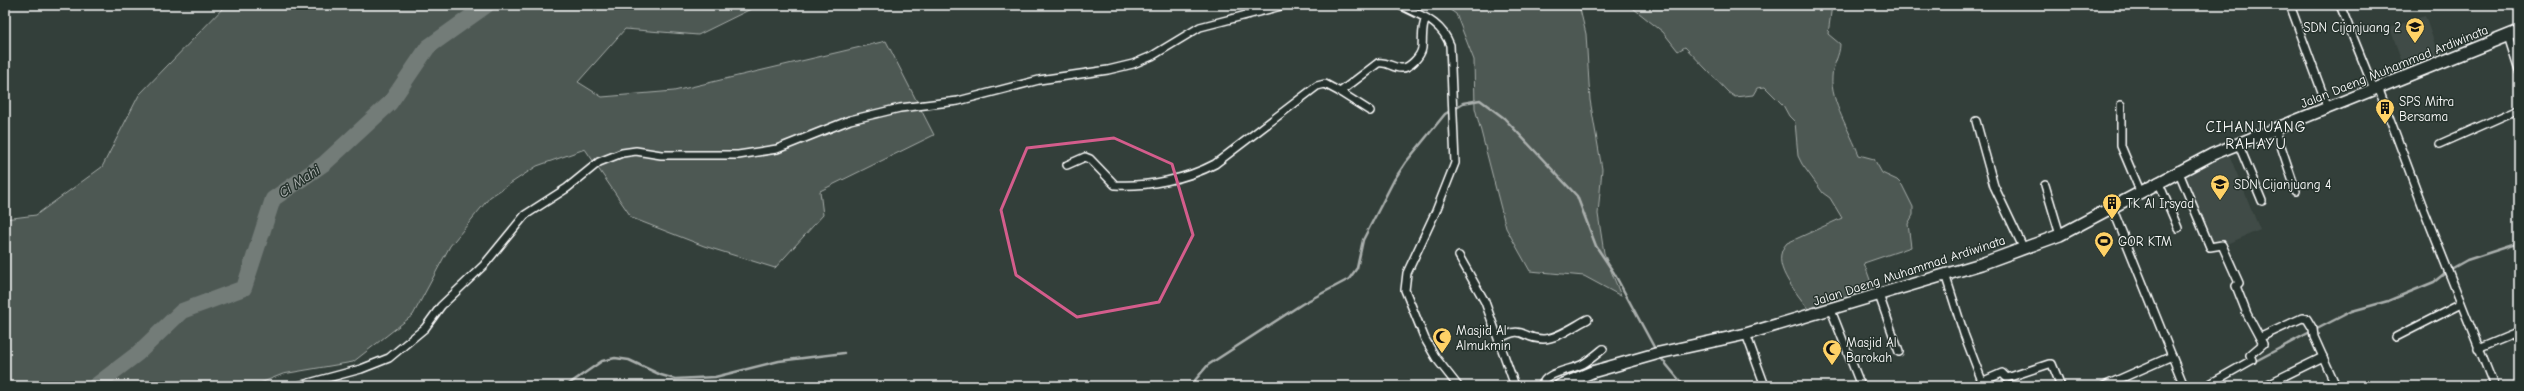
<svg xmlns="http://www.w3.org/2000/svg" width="2524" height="391" font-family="'Comic Neue',sans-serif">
  <rect width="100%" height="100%" fill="#333f3a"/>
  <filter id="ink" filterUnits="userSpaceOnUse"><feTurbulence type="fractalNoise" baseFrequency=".025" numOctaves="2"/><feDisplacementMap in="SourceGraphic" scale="8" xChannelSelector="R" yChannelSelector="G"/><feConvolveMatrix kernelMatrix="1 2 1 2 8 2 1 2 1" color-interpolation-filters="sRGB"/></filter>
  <g filter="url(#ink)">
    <!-- built -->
    <g fill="#404c47">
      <polygon points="2425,16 2440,59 2406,73 2390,28"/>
      <polygon points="2228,152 2260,230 2224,245 2210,246 2180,173"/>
    </g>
    <!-- green -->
    <g fill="#4d5853" stroke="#a6aca9">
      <polygon points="226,5 759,5 698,35 625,29 578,82 602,97 674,91 886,41 934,135 820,191 823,215 775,268 704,246 632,218 585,149 537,166 490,197 450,246 413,315 353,362 283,374 253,386 5,386 5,219 36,215 102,167 139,95"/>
      <polygon points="1443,5 1579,5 1586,34 1590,100 1602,169 1598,214 1604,253 1621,296 1584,276 1530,271 1506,228 1475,108 1474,60 1456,14"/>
      <path d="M1629 5H1832L1828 34 1840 44C1840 56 1832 66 1832 77 1830 101 1851 133 1859 155L1874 159 1882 173 1897 180 1902 185 1913 207V215L1908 224 1911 247 1864 263 1874 291 1808 309C1796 291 1768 263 1787 243L1842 218 1830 198 1823 193 1802 164 1798 156 1795 122 1789 116 1783 105 1765 87 1757 88 1753 95 1735 97 1728 92 1685 47 1678 51 1663 32Z"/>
    </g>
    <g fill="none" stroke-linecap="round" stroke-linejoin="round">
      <!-- stream -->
      <g stroke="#abb0ae" stroke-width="2.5">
        <polyline points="2451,269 2467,260 2519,243"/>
        <polyline points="2315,330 2352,311 2388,301 2434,282 2445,273"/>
        <polyline points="1661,358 1684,386"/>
        <polyline points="2252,363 2312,331"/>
        <polyline points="566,386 602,361 615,358 629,360 661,375 675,379 715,377 779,361 844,353"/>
        <polyline points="1190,386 1208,365 1302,304 1349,279 1357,268 1363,240 1394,180 1406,162 1445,114 1463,103 1480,100 1504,118 1577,196 1596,246 1614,273 1654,347"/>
      </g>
      <!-- river -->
      <polyline stroke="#737b78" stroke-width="16" points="95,386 137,354 182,311 244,288 273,199 325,163 390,103 428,47 487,5"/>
      <defs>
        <g id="street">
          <path d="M1400 5C1421 16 1441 21 1450 45L1455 163 1436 211 1407 273 1405 290 1425 339 1436 358 1458 386"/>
          <polyline points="2290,5 2328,108"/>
          <polyline points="2340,5 2374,89"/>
          <polyline points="2508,36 2519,71"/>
          <polyline points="2378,87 2424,210 2494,386"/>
          <polyline points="1340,92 1370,111"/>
          <polyline points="2121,105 2121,146 2140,191"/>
          <polyline points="1976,121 1994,186 2023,247"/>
          <polyline points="2275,128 2296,191"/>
          <polyline points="2238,143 2262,201"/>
          <polyline points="2440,144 2519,109"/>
          <path d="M1067 165 1085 157 1090 159 1115 185C1147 187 1187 179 1215 164L1317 86 1325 84 1340 92 1378 63C1387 61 1392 68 1401 68 1409 69 1421 56 1422 48 1423 37 1421 29 1426 18"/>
          <polyline points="2178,170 2210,247 2222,245 2239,283 2236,286 2247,314 2263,344 2250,355 2252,360 2206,386"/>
          <polyline points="2158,181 2178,228"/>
          <polyline points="2045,185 2060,235"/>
          <polyline points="2112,207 2184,386"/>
          <polyline points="1459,256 1485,302 1515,386"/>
          <polyline points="1945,274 1964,334 1982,381"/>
          <polyline points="1879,295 1899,352"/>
          <polyline points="1831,310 1861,386"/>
          <polyline points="1746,334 1765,386"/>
          <polyline points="2261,337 2302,318 2307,319 2313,329 2314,337 2336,386"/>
          <polyline points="2396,337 2461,304"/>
          <path d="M1499 339C1525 324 1521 339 1543 339 1557 339 1576 325 1588 319"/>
          <polyline points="2478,349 2519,332"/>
          <polyline points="298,386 361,369 389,358 425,328 441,306 484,265 525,215 567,188 599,162 622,153 636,151 661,155 738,155 777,149 850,120 900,108 958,101 1039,80 1108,70 1133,64 1152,56 1200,27 1285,5"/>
          <path d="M1542 386C1544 372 1572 370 1583 364 1590 360 1597 354 1603 349"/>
          <polyline points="1972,386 2002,373 2007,378 2049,364 2052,364 2061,386"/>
          <polyline points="2104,386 2172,356"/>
          <polyline points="2264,386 2323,357"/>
        </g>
        <polyline id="secondary" points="1559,386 1592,372 1659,353 1746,334 1981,264 2060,235 2213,154 2519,31"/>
      </defs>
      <!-- street casing -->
      <use href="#street" stroke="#fff" stroke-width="10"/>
      <!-- secondary casing -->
      <use href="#secondary" stroke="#fff" stroke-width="14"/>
      <!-- street -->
      <use href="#street" stroke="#26332d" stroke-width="7"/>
      <!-- secondary -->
      <use href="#secondary" stroke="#26332d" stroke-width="11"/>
    </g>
  </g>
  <!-- marked area -->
  <path fill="none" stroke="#d45d8c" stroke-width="3" stroke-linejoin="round" d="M1114 138 1172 164 1193 235 1159 302 1077 317 1016 275 1001 210 1027 148Z"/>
  <!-- icons -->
  <defs>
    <symbol id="school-pin" viewBox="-11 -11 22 30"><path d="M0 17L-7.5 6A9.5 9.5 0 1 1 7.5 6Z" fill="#ffd166" stroke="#26332d"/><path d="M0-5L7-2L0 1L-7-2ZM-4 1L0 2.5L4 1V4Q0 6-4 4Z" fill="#111"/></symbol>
    <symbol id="building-pin" viewBox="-11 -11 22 30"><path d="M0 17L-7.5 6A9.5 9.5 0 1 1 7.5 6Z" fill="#ffd166" stroke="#26332d"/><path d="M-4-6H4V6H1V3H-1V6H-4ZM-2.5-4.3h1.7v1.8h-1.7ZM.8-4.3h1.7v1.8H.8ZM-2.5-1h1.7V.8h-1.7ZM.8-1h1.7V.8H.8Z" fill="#111"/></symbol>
    <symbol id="stadium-pin" viewBox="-11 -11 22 30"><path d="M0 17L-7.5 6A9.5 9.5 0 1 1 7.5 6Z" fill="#ffd166" stroke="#26332d"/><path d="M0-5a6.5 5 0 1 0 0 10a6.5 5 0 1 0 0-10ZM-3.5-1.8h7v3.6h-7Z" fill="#111"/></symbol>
    <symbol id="mosque-pin" viewBox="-11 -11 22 30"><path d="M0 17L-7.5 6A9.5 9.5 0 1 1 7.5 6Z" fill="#ffd166" stroke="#26332d"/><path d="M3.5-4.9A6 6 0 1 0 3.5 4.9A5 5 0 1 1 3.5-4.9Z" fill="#111"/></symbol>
  </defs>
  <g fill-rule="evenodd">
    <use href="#school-pin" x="2404" y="16" width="22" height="30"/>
    <use href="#building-pin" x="2374" y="97" width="22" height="30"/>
    <use href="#school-pin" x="2209" y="173" width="22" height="30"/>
    <use href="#building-pin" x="2101" y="192" width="22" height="30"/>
    <use href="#stadium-pin" x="2093" y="230" width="22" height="30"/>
    <use href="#mosque-pin" x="1431" y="326" width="22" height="30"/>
    <use href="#mosque-pin" x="1821" y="338" width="22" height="30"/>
  </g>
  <g text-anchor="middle" stroke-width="3" stroke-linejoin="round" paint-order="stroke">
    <!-- poi labels -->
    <g font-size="13" fill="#fff" stroke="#26332d" text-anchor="start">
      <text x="2401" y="32" text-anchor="end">SDN Cijanjuang 2</text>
      <text x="2399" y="106">SPS Mitra<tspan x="2399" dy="15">Bersama</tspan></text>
      <text x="2234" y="189">SDN Cijanjuang 4</text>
      <text x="2126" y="208">TK Al Irsyad</text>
      <text x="2118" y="246">GOR KTM</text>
      <text x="1456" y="335">Masjid Al<tspan x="1456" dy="15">Almukmin</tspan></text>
      <text x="1846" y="347">Masjid Al<tspan x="1846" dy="15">Barokah</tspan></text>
    </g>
    <!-- street labels -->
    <g font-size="13" fill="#fff" stroke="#26332d">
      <text transform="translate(2394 66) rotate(-22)" y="5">Jalan Daeng Muhammad Ardiwinata</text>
      <text transform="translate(1909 270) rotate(-18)" y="5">Jalan Daeng Muhammad Ardiwinata</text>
    </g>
    <!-- water labels -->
    <g font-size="14" font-style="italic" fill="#b9bdbc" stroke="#26332d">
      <text transform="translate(299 181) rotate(-34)" y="5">Ci Mahi</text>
    </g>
    <!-- quarter labels -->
    <g font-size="15" letter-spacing="1" fill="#fff" stroke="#26332d">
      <text x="2256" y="132">CIHANJUANG<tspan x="2256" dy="17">RAHAYU</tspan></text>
    </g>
  </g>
  <!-- margin -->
  <rect width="2524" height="391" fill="none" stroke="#26332d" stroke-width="20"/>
  <rect x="10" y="10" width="2504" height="371" fill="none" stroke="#fff" stroke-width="1.5" filter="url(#ink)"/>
</svg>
